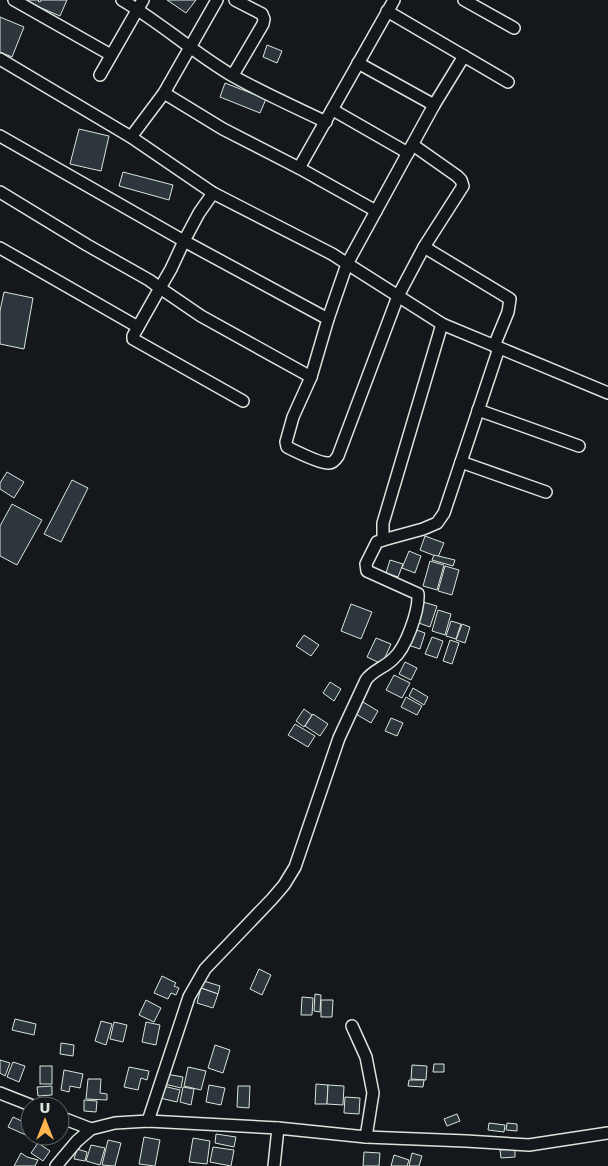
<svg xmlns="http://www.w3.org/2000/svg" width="608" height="1166" font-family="'DejaVu Sans',sans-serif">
  <rect width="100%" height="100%" fill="#14181c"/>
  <!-- building -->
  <g fill="#2c363c" stroke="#d8e6dc">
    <polygon points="23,0 39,0 38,1 40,2 41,0 67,0 60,16"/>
    <polygon points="167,0 196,0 186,13"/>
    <polygon points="0,17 24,27 12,57 0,52"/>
    <polygon points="267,45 282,51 277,63 263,57"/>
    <polygon points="225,83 266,99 260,113 220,97"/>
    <polygon points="79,129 109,136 101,171 70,164"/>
    <polygon points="123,172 173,185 169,200 119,186"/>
    <polygon points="4,292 33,298 24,349 0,344 0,311"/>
    <polygon points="7,472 24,482 14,498 0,489 0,483"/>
    <polygon points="72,480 88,488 61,542 44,534"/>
    <polygon points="12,504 42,520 17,565 0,556 0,526"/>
    <polygon points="425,536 444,543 438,557 420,550"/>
    <polygon points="409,551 421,556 415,573 402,568"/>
    <polygon points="434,555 455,560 453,566 432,560"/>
    <polygon points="390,560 403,564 398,577 386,573"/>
    <polygon points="430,561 444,565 437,590 423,586"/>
    <polygon points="445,566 459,570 452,595 438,591"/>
    <polygon points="423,602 437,606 430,627 416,622"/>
    <polygon points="351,604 372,612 361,639 341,631"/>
    <polygon points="438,610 451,614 445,635 432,631"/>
    <polygon points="451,621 461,624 456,639 446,636"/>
    <polygon points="462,624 470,627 465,643 456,640"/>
    <polygon points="414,629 425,633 420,649 408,645"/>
    <polygon points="304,635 319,645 311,656 296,646"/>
    <polygon points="432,637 443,641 437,658 425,654"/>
    <polygon points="376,638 391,644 382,664 367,657"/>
    <polygon points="450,640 459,643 452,664 443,661"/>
    <polygon points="405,662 417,668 411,680 399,674"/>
    <polygon points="394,675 410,683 402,698 386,690"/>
    <polygon points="330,682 341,689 334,701 323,693"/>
    <polygon points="413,688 428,697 424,705 409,696"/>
    <polygon points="406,697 422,706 417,715 401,707"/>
    <polygon points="358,699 378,711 371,723 351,711"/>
    <polygon points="304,709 312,715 304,727 296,721"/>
    <polygon points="313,714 328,724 320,736 305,726"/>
    <polygon points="391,718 403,723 397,736 385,731"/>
    <polygon points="295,724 315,736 308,747 288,735"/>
    <polygon points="259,969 271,975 262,995 250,989"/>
    <polygon points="162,976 176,983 174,986 179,988 176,995 171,993 168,999 154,993"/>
    <polygon points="204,981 220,986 218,994 201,988"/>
    <polygon points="201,988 218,994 213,1008 197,1003"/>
    <polygon points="315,994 321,995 320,1012 314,1011"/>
    <polygon points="302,997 313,998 312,1015 301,1015"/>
    <polygon points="146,1000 161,1008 154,1022 139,1015"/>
    <polygon points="321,1000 333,1000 332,1017 321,1017"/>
    <polygon points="15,1019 36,1024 34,1035 12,1030"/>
    <polygon points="101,1021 112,1024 106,1045 95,1041"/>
    <polygon points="114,1022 127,1025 123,1042 110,1039"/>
    <polygon points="146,1022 160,1025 156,1045 142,1042"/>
    <polygon points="61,1043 74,1045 73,1056 60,1054"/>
    <polygon points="215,1045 230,1050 223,1073 208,1068"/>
    <polygon points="0,1060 10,1063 5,1076 0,1073"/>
    <polygon points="13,1062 25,1066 19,1082 7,1077"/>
    <polygon points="434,1064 444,1064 444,1072 433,1072"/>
    <polygon points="412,1065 427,1066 426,1080 411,1079"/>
    <rect x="40" y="1066" width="12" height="18"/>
    <polygon points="129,1067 149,1071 147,1080 141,1078 138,1090 124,1087"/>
    <polygon points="188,1067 206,1071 201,1090 184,1086"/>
    <polygon points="64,1070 83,1074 80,1088 70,1086 69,1092 61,1090"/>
    <polygon points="166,1074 183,1077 181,1088 164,1084"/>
    <polygon points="88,1079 101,1079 100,1093 107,1094 107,1100 86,1099"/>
    <polygon points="409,1080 424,1080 423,1087 408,1086"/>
    <polygon points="316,1084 328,1085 327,1104 315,1104"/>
    <polygon points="209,1085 225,1088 221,1105 206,1102"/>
    <polygon points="328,1085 344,1086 343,1105 327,1104"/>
    <polygon points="52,1086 52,1095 38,1096 37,1087"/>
    <polygon points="163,1086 180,1090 177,1102 160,1098"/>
    <polygon points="238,1086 250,1086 249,1108 237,1107"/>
    <polygon points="183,1087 194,1089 191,1105 180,1102"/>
    <polygon points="345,1097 360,1098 359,1114 344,1113"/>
    <polygon points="84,1100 97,1101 96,1112 84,1111"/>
    <polygon points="457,1114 460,1121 447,1126 444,1119"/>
    <polygon points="13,1117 30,1125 30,1133 28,1136 8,1127"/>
    <polygon points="489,1123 505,1125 504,1132 488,1130"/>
    <polygon points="507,1123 517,1124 517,1131 506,1130"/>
    <polygon points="216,1134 236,1137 234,1147 215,1143"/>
    <polygon points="33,1136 50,1136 46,1143"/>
    <polygon points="144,1137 160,1140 155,1166 139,1164"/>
    <polygon points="193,1138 210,1141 207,1164 189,1162"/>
    <polygon points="108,1140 121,1143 115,1166 102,1165"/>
    <polygon points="38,1143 50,1151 43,1161 31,1153"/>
    <polygon points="91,1145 105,1148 100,1165 86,1161"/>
    <polygon points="213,1147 234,1150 231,1166 210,1162"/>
    <polygon points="77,1149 87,1152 85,1161 74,1159"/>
    <polygon points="515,1149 515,1157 501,1158 500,1150"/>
    <polygon points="364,1152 380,1153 379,1166 363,1166"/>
    <polygon points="21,1153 27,1157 38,1160 35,1166 14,1166"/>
    <polygon points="412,1153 422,1156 419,1166 409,1166"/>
    <polygon points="394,1155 409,1160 407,1166 391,1166"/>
  </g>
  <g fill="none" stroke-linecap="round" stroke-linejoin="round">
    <defs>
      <g id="street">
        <polyline points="14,0 111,55"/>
        <path d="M122 0C161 23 194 53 233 76 263 93 295 107 326 122"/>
        <polyline points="464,0 514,28"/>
        <polyline points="387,11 508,82"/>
        <polyline points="0,59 131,137 213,193 332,254 442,324 608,393"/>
        <polyline points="358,63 434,105"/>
        <polyline points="100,75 143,0"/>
        <polyline points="233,75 263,24 264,19 262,14 235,0"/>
        <polyline points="164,93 223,129 299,168 376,211"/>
        <polyline points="333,110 408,153"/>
        <polyline points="0,136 184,241 171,269 160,288 149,280 87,245 0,192"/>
        <polyline points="131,137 164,93 217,0"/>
        <path d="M413 145 457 176 461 180 463 186 424 247 398 296 338 456C336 459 333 463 329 463 321 464 295 451 287 447L286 442 293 417 311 377 328 319 347 264 434 105 464 56"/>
        <polyline points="299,168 394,0"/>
        <polyline points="213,193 199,213 184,241 328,319"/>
        <polyline points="424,247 510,299 508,312 494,346"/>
        <polyline points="0,248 138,327"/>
        <polyline points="243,401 133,339 133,336 160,288 201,316 311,377"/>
        <polyline points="478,410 579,446"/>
        <polyline points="461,462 546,492"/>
        <polyline points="383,540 423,529 437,523 444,513 499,348"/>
        <polyline points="352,1026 366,1057 373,1093 366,1137"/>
        <polyline points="0,1093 33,1106"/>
        <polyline points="60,1117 91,1129"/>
        <path d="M148 1121 189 997 205 969 272 899 284 885 295 867 339 738 366 680C373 670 384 668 393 659 406 648 419 611 418 594L367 571 366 564 377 542 383 540V523L442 324"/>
        <polyline points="56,1166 77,1141 91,1129 115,1123 148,1121 278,1128 366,1137 466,1141 529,1145 608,1133"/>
        <polyline points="274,1166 278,1128"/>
      </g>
    </defs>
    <!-- street casing -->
    <use href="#street" stroke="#d8e6dc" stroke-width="14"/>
    <!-- street -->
    <use href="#street" stroke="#14181c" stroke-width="11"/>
  </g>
  <!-- north arrow -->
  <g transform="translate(45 1121)"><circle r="24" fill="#14181c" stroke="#626a69"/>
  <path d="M0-4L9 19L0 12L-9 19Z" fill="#ffb74d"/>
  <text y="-8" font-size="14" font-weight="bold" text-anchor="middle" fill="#d8e6dc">U</text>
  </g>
</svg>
